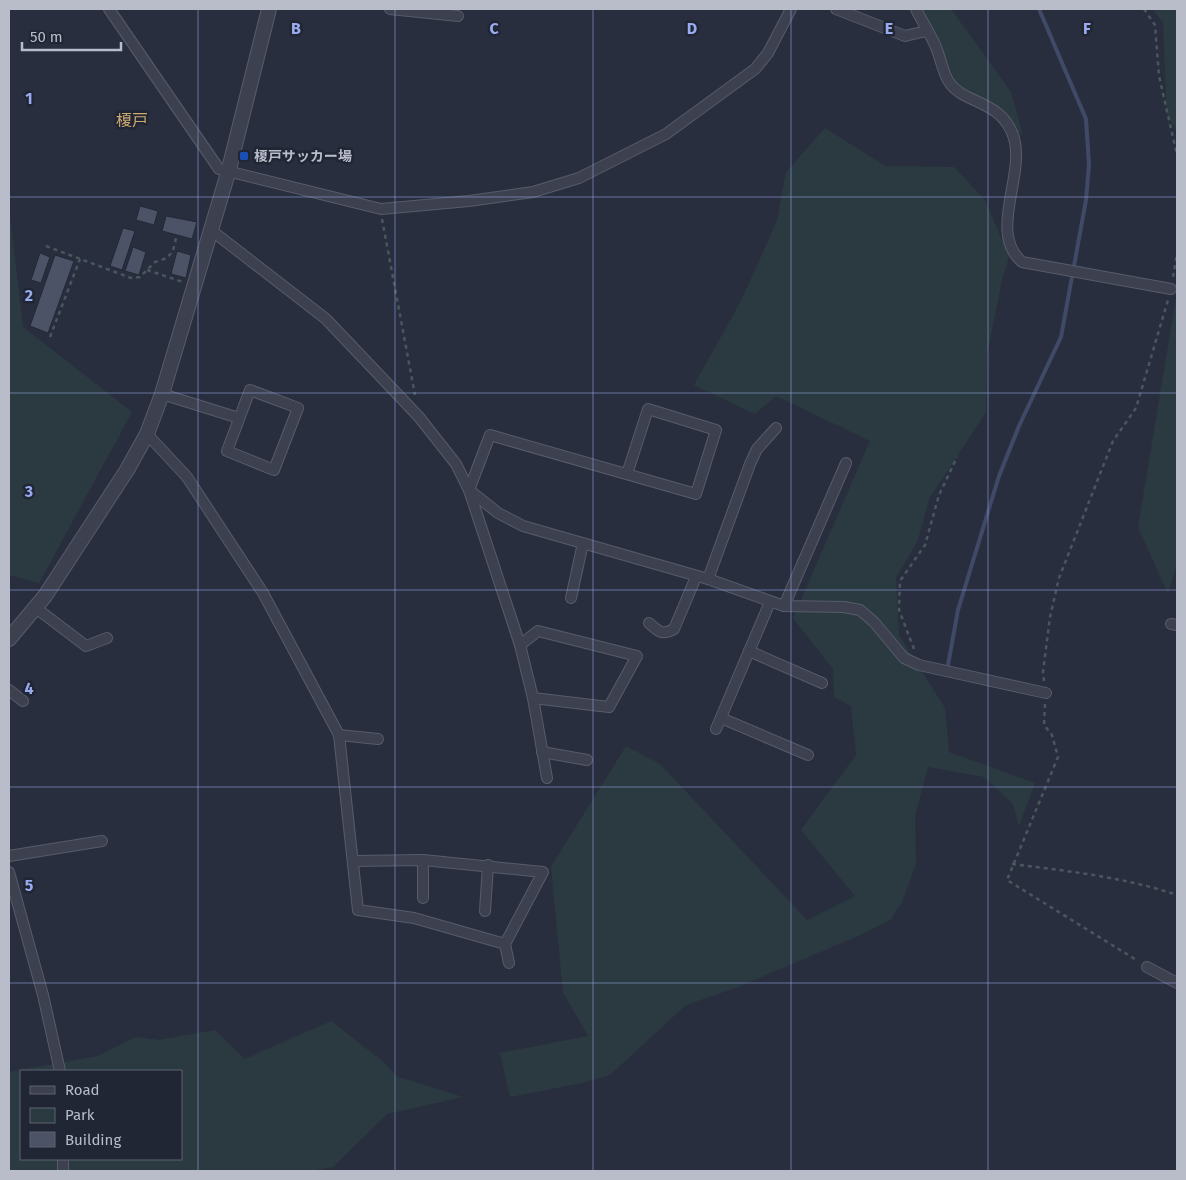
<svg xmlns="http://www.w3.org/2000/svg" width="1186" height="1180" font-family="'Fira Sans','Noto Sans JP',sans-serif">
  <rect width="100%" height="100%" fill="#292e3f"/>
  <!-- green -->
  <g fill="#2b3a40" fill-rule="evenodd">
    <polygon points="923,9 951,9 1011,92 1023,135 964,100"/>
    <polygon points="1152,9 1177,9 1177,131 1167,115 1163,22"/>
    <polygon points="825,128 885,166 954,167 985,200 1009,257 1002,280 987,355 986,412 929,499 918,540 896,578 899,635 945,708 949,752 1035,783 1019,826 1013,804 984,777 928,767 915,816 916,864 902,902 890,920 858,936 738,987 686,1005 610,1075 582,1083 510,1097 500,1053 588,1036 563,992 551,867 626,746 660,764 807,920 855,896 801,830 856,755 851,706 834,697 833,669 793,618 870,441 776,396 755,414 694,385 741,301 777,221 786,172"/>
    <polygon points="9,221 11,223 23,327 132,412 39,583 9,575"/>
    <polygon points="1177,292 1177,563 1168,594 1138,527"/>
    <path d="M331 1021 385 1063 396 1076 463 1097 387 1114 333 1167 308 1171H9V1072L98 1056 136 1037 159 1040 215 1030 245 1059ZM21 1071H181V1159H21Z"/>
  </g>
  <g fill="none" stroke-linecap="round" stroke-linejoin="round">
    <!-- stream -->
    <polyline stroke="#404a67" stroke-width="4" points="948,665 958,610 999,476 1019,426 1061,337 1086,200 1089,165 1086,119 1039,9"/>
  </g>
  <!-- building -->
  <g fill="#4d5366" stroke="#232837">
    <polygon points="140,206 158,211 154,225 136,220"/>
    <polygon points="166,216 197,222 192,239 162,231"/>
    <polygon points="123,228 135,231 122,270 110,266"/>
    <polygon points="133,247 146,252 139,275 125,271"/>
    <polygon points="177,251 191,255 186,278 171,274"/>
    <polygon points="40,253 50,257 41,283 31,280"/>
    <polygon points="55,255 74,261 48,333 30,326"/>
  </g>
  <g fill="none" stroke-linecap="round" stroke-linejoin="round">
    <defs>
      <g id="minor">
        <polyline points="109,9 219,169 381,209 469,201 533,192 579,178 666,134 755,69 768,53 791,9"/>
        <polyline points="390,9 458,16"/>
        <polyline points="836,9 905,36 926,31"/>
        <path d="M916 9C922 22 932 36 937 50 941 60 943 73 949 82 964 105 1002 99 1014 138 1025 176 988 233 1022 262L1171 289"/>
        <polyline points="211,230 326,319 419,417 456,464 469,490 520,645 533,698 547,778"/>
        <polygon points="250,390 298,408 274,470 227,451"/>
        <polyline points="162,394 239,418"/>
        <polyline points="147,434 187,477 263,593 339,735 358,910 414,918 505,944"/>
        <polyline points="627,474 648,409 716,430 696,494 490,435 469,490 498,513 523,526 708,579 784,606 844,607 860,610 874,622 904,658 919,665 1046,693"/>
        <polyline points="708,579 750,464 757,449 776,428"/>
        <polyline points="571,598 583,543"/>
        <polyline points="784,606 846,463"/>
        <polyline points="36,608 86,646 107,638"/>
        <path d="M649 623C658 631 662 636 674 629L696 577"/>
        <polyline points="1171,624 1177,625"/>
        <polyline points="520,645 538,631 637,656 609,707 533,698"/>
        <polyline points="749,651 822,683"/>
        <polyline points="9,690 23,701"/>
        <polyline points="721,718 808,755"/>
        <polyline points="716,729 770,602"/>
        <polyline points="339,735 378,739"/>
        <polyline points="542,752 587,760"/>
        <polyline points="9,856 102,841"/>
        <polyline points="423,860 423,898"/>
        <polyline points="354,861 423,860 543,872 505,944 509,963"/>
        <polyline points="9,872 43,995 60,1071"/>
        <polyline points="485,911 488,865"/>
        <polyline points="1147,967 1177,983"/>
        <polyline points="63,1171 63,1159"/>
      </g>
      <polyline id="tertiary" points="9,639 45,596 127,470 147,434 162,394 228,173 269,9"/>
    </defs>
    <!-- minor casing -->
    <use href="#minor" stroke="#575c6a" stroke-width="12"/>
    <!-- tertiary casing -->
    <use href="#tertiary" stroke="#575c6a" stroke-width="16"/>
    <!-- path -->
    <g stroke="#49575d" stroke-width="2.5" stroke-dasharray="4 4" stroke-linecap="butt">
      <polyline points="1144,9 1155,25 1159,76 1177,155"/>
      <polyline points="382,219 415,395"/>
      <polyline points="46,246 131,278 140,277 155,262 167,258 173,251 176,238"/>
      <polyline points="147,270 183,282"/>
      <polyline points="1173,277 1177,254"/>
      <polyline points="50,337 80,259"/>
      <polyline points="914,649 899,610 900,581 925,545 939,495 957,457"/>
      <polyline points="1044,681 1043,672 1050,617 1059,578 1113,441 1136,408 1168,300"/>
      <polyline points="1045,704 1044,725 1052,735 1058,757 1007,880 1138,961"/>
      <path d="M1012 864C1067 871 1124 877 1177 895"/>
    </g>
    <!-- minor -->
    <use href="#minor" stroke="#3d414f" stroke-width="10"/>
    <!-- tertiary -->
    <use href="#tertiary" stroke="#3d414f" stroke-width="14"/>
  </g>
  <!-- grid -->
  <path fill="none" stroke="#99abef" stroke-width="1" stroke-opacity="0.55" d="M198 9V1171M395 9V1171M593 9V1171M791 9V1171M988 9V1171M9 197H1177M9 393H1177M9 590H1177M9 787H1177M9 983H1177"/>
  <!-- markers -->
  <rect fill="#1a4fb4" stroke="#212635" stroke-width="2" x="239" y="151" width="10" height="10" rx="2.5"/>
  <g text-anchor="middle" stroke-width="5" stroke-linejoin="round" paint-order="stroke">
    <!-- poi labels -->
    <g font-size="14" font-weight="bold" fill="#b9bdca" stroke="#212635" text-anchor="start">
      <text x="254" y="161">榎戸サッカー場</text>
    </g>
    <!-- quarter labels -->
    <g font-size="16" fill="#cda971" stroke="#212635">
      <text x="132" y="126">榎戸</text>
    </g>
  </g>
  <g font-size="16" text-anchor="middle" font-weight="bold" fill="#99abef" stroke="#212635" stroke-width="5" stroke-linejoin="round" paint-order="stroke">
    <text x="296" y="34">B</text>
    <text x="494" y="34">C</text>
    <text x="692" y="34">D</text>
    <text x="889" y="34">E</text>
    <text x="1087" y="34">F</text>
    <text x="29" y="104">1</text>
    <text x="29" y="301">2</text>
    <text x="29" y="497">3</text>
    <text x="29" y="694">4</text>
    <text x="29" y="891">5</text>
  </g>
  <!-- border -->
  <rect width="1186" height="1180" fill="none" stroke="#b9bdca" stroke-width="20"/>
  <!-- legend -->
  <rect x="20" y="1070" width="162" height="90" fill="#212635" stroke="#5e6271"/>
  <rect x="30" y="1086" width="25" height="8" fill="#3d414f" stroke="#5e6271"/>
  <text x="65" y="1095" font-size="15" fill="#b9bdca">Road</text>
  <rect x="30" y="1108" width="25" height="15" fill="#2b3a40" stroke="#5e6271"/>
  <text x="65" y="1120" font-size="15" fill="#b9bdca">Park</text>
  <rect x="30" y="1132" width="25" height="15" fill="#4d5366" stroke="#5e6271"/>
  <text x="65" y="1145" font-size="15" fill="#b9bdca">Building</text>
  <!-- scale -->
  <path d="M22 42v8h99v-8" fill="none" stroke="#b9bdca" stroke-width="2.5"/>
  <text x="30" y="42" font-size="15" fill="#b9bdca" stroke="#212635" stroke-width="4" paint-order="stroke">50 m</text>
</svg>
